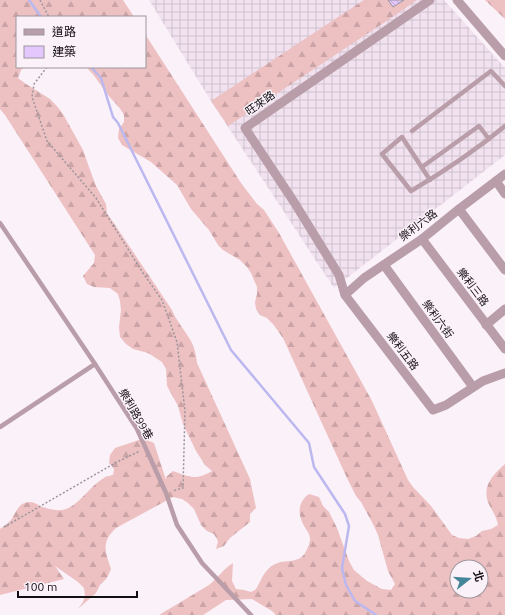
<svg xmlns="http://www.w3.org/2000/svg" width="505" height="615" font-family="Ubuntu,'Noto Sans TC',sans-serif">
  <defs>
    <pattern id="industrial-grid" width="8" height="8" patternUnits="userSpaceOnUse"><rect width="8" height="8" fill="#f2e2f0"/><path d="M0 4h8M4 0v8" fill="none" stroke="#cec1cd"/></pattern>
    <pattern id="forest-firs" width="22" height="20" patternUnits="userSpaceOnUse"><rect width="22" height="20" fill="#edc0c2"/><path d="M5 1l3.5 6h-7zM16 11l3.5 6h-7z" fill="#caa4a6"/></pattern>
    <pattern id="building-back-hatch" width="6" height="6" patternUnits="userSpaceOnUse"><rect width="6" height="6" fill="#e4c8fd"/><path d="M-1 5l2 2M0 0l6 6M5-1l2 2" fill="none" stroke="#c3abd8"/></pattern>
  </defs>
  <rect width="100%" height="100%" fill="#fbf1f9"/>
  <!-- industrial -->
  <polygon fill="url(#industrial-grid)" points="149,0 444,0 505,68 505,155 334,288 211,101"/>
  <!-- forest -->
  <g fill="url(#forest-firs)" fill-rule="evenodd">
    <path d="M0 0H123L134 17H17V67H25L21 70 18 78 26 84 50 99 56 105 63 114 83 150 89 167 96 186 106 204 107 213 172 310C176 320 183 328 189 338 194 345 196 354 197 363L250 479 256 508 250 514V522L230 538 224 546 216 549 218 541 214 534 207 531 201 525 194 509 188 503 182 499 173 497 116 528C101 542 105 551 111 569L107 578 100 585 96 593 78 609 83 602 85 596 84 588 78 582 55 566 64 579 0 595V529C3 527 7 524 10 521 15 516 17 505 25 503 33 500 36 504 42 507 50 509 58 512 66 509 80 504 91 485 104 478 106 476 110 476 113 475L114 469 109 463 110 455 115 448 139 440H147L154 443 166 480V477L173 471C190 477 195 481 212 471L205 465 196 451 183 424 178 406 167 386 166 369 162 362 148 353 133 349 126 344 120 337 119 327 121 310 120 301 118 294 110 288 94 287 87 284 83 276 94 263 95 255 5 115 0 109Z"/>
    <polygon points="364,0 383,0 394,16 228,126 211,101"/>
    <polygon points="485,0 505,0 505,19"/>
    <path d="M145 34 241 183 257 204 264 210 279 233 372 401 408 480 413 487 431 506 452 535 459 538 468 539 476 536 482 531 491 529 498 525C496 514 491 510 488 502 482 485 494 474 505 464V615H276L272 611 252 599 226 600 203 615H159L209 585C218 578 223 569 233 563L232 581 236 589 244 590 251 592C253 591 255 590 256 589 258 586 259 583 261 580 263 575 267 569 272 566 286 556 300 568 308 547 313 536 308 533 303 524 297 512 299 501 309 494L319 497 323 506 329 512 337 528 349 561 354 570 367 581 382 589 391 590 395 584 388 571 378 535 373 524 361 502 356 496 347 478 283 338 273 324 267 318 260 315 256 309 255 302 257 294V287L251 273 247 267 240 260 223 250 218 245 209 230 191 209 177 185 151 162 122 145 118 138 119 129 124 122V115C120 107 114 102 108 95 101 86 95 75 86 67H145ZM457 567H481V591H457Z"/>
  </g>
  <!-- park -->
  <polygon fill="#edc0c2" points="383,0 417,0 394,16"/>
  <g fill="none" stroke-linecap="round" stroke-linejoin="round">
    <!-- stream -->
    <g stroke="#bbb8f0" stroke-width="2.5">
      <polyline points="29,0 41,17"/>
      <polyline points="91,67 101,78 113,117 118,123 231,350 309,443 314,467 345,514 349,526 342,568 346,585 355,601 376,615"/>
    </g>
  </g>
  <!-- building -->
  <polygon fill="url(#building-back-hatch)" stroke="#98939c" points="388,0 404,0 393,7"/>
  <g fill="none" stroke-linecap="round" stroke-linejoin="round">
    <!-- path -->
    <g stroke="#9b949a" stroke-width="1.5" stroke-dasharray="2 2" stroke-linecap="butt">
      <polyline points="40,0 49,17"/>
      <polyline points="47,67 34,84 32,97 47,141 96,198 143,273 162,300 177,342 185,411 183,488 172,491"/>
      <polyline points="4,527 117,462 140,451"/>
    </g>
    <!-- service -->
    <g stroke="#b99da8" stroke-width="4.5">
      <polyline points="412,131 491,71 505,86"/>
      <polyline points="422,167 479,126 489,139"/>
      <path d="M430 180 402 137 382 154 411 191C443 172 476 150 505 126"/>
      <polyline points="0,223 95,364 137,429 166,493 177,525 202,563 251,615"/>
      <polyline points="0,427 95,364"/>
    </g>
    <!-- minor -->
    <g stroke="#b99da8" stroke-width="9">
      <polyline points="430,0 245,128 294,202 339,275 345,295 433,410 446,405 483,381 505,373"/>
      <polyline points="457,0 505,56"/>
      <polyline points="496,181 505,194"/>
      <polyline points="459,209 505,270"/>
      <polyline points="422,239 505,349"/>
      <polyline points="384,265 473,387"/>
      <polyline points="345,295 364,278 422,239 459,209 505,174"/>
      <polyline points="486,325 505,309"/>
    </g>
  </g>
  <g text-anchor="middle" stroke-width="3" stroke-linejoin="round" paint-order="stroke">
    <!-- street labels -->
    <g font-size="11" fill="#120f12" stroke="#fbf1f9">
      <text transform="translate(260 103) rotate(-35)" y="4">旺來路</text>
      <text transform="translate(418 225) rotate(-37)" y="4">樂利六路</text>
      <text transform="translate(473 287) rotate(53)" y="4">樂利三路</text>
      <text transform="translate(438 319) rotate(54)" y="4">樂利六街</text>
      <text transform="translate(403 351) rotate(53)" y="4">樂利五路</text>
      <text transform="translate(136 414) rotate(60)" y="4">樂利路99巷</text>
    </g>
  </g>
  <!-- legend -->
  <rect x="16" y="16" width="130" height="52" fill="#fbf1f9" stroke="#9e979d"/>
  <rect x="24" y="29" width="20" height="6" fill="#b99da8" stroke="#9e979d"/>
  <text x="52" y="36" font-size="12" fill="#120f12">道路</text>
  <rect x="24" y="46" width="20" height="12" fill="#e4c8fd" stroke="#9e979d"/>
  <text x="52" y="56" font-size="12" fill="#120f12">建築</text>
  <!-- north arrow -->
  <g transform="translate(469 579) rotate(73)"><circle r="19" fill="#fbf1f9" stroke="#9e979d"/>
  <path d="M0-3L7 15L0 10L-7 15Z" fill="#458599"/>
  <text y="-6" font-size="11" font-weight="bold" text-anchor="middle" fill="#120f12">北</text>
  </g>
  <!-- scale -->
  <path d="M18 591v6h119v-6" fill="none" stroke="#120f12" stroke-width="2"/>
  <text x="24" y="591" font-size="12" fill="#120f12" stroke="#fbf1f9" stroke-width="3" paint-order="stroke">100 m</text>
</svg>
